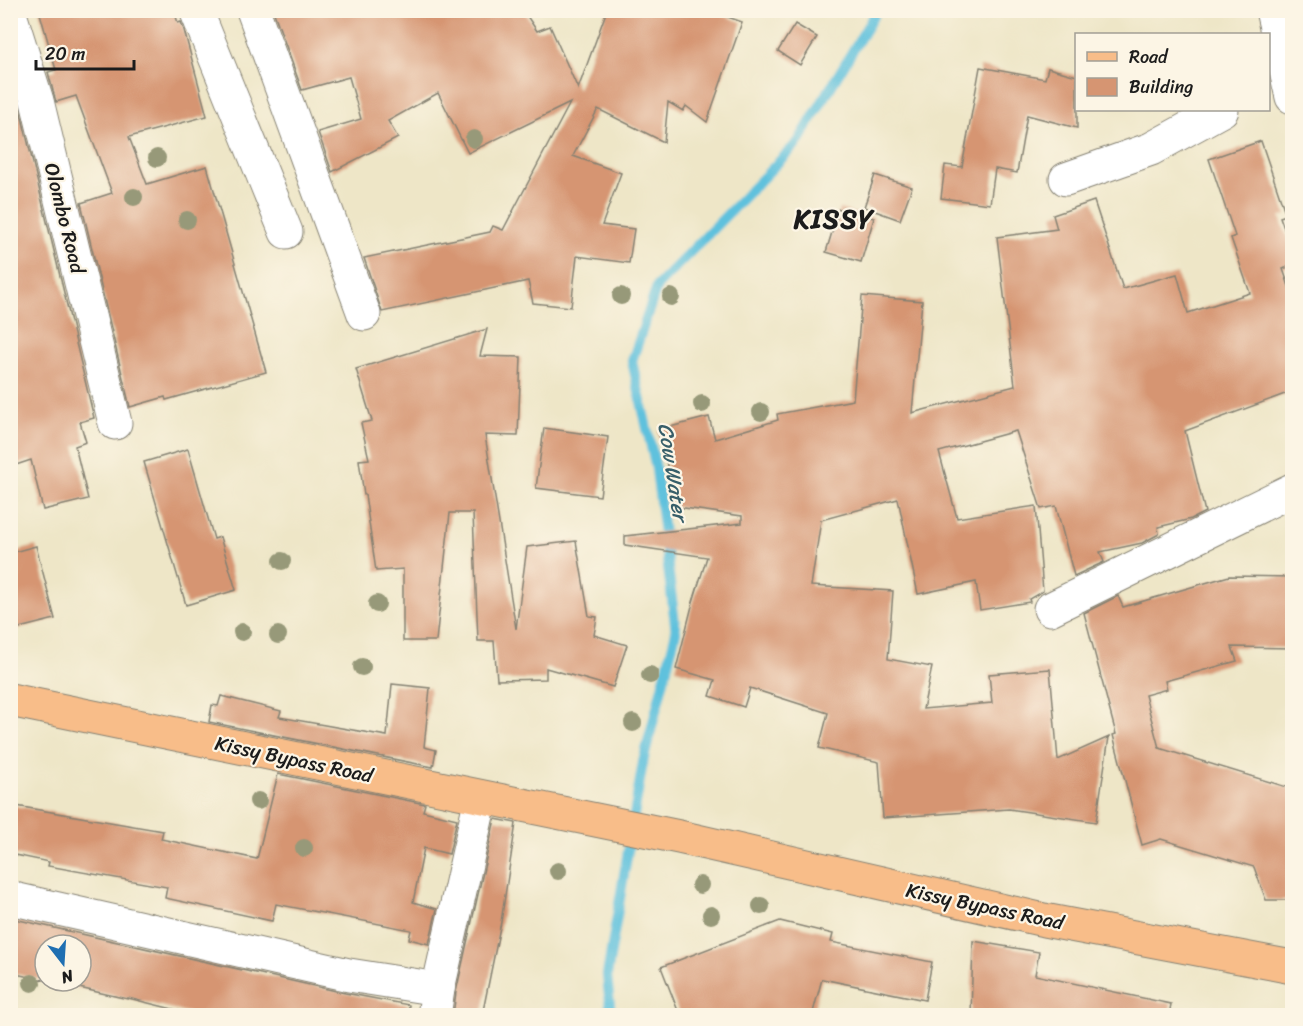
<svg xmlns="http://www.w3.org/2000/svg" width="1303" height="1026" font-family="Sriracha,sans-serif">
  <rect width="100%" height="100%" fill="#fcf5e5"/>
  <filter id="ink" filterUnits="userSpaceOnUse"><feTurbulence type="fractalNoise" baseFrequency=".0167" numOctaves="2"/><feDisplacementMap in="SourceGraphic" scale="12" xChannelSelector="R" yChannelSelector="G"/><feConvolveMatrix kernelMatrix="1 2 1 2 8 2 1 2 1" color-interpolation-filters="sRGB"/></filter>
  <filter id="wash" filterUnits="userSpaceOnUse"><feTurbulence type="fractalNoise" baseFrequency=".008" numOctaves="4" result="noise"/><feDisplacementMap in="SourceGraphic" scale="24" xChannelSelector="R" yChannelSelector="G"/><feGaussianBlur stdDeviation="1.35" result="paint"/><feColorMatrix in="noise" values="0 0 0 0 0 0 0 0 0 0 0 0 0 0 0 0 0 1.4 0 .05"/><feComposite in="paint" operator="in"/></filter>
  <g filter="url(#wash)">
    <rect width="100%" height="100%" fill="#eee6c7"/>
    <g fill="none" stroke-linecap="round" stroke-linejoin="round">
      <!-- stream -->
      <polyline stroke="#5fc1dd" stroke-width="10" points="611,1016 607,975 643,762 676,632 656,469 632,361 657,286 798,142 877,10"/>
    </g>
    <g id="blocks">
      <!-- building -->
      <g fill="#d69572">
        <polygon points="39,10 174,10 178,23 181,22 184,30 207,116 129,137 147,184 207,166 266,372 166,400 165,397 130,407 81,203 112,193 76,96 56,102 48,72 56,70"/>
        <polygon points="273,10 523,10 537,31 550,26 578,89 607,10 708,10 742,22 707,122 686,106 683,111 668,102 664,142 598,109 573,156 621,173 602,225 634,229 629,263 577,256 571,307 533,303 528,281 382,312 364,258 490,232 493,226 503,230 570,103 468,153 438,93 388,121 398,138 332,172 318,132 361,119 349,77 302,90"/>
        <polygon points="795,24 817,37 800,65 778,51"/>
        <polygon points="980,67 1045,79 1048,68 1077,76 1077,128 1027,115 1017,173 995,169 990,204 941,198 945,165 962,167"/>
        <polygon points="19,105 94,418 80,422 86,442 75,446 88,499 43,510 31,460 10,467 10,106"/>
        <polygon points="1261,141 1286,215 1280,217 1293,253 1293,265 1283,269 1293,298 1293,391 1185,431 1205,512 1191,519 1158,527 1159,534 1142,543 1100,552 1104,562 1074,576 1056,506 1041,509 1016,431 939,452 957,518 1036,506 1043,591 1029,599 1030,602 980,610 976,582 918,594 898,499 821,520 811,586 893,591 888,659 932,667 923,709 992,703 989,674 1050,669 1058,760 1109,737 1096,822 1009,809 883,818 879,762 819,748 828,713 750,688 744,707 710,696 715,680 676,669 693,602 707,557 625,545 625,536 742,523 742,516 670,506 671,481 658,430 709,417 715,439 778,420 777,414 853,400 862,296 922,301 912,413 1015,386 997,237 1057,229 1053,215 1094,201 1123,289 1177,274 1188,313 1250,293 1231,238 1235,236 1209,159"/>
        <polygon points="875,175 912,187 900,220 864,207"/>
        <polygon points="839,209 874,218 861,262 826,252"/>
        <polygon points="487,329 480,356 521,357 518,436 485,435 516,629 527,547 576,541 589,616 597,617 594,635 627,645 613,687 546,668 546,679 497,680 494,641 478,641 473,513 450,513 436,641 403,641 403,569 376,571 365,495 364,495 359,460 369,459 361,423 372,421 356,369"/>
        <polygon points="544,428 608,437 600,496 536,488"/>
        <polygon points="188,449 214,539 220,537 236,590 186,605 144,462"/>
        <polygon points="36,546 55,619 15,629 10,611 10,553"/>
        <polygon points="1229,576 1293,577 1293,648 1232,647 1237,661 1165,681 1167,689 1145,695 1159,748 1293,789 1293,900 1266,900 1254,867 1161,839 1142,845 1113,735 1116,734 1084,613 1118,596 1123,607"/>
        <polygon points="392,684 430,688 424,747 436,750 433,767 209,722 212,705 218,706 221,696 281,711 279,717 387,736"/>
        <polygon points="278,774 425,804 423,811 457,819 449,854 424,848 413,902 437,909 429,944 409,939 411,930 276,904 272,921 165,898 167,887 48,866 49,862 10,854 10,805 163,831 161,839 257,859"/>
        <polygon points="495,819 516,823 501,922 482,1016 453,1016 456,992"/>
        <polygon points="10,918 345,993 409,1005 408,1016 201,1016 128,998 128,999 48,981 81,981 81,945 45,945 45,980 10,973"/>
        <polygon points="780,921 833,934 831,942 932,962 925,1000 822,979 812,1016 680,1016 661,967"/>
        <polygon points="973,941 1039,952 1035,975 1171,1004 1169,1016 971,1016"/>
      </g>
    </g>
  </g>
  <g filter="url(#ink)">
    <use href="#blocks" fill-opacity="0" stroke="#858172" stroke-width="1.5"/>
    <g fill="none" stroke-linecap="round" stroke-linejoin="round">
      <defs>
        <g id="minor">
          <polyline points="196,10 286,232"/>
          <polyline points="253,10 364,314"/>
          <polyline points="1272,10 1292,97"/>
          <polyline points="10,14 37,101 115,423"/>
          <polyline points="1066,179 1151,149 1222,110"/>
          <polyline points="1050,609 1292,490"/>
          <polyline points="10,898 349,975 438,989"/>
          <polyline points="434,1016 438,989 481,797"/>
        </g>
        <polyline id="major" points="10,700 679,837 1044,920 1292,967"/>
      </defs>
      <!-- minor casing -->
      <use href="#minor" stroke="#858172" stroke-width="35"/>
      <!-- major casing -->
      <use href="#major" stroke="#858172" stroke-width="35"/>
      <!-- minor -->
      <use href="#minor" stroke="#fff" stroke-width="33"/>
      <!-- major -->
      <use href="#major" stroke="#f8bd89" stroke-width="33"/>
    </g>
    <!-- trees -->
    <g fill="#979979">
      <circle cx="474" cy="139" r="9"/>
      <circle cx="157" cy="158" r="9"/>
      <circle cx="134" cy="197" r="9"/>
      <circle cx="187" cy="220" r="9"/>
      <circle cx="621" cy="296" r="9"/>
      <circle cx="671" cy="297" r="9"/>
      <circle cx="702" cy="404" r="9"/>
      <circle cx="761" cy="412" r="9"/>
      <circle cx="282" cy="561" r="9"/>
      <circle cx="377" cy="604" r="9"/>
      <circle cx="242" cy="632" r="9"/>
      <circle cx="278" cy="635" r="9"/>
      <circle cx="362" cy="667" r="9"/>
      <circle cx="650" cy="675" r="9"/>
      <circle cx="633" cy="723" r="9"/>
      <circle cx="258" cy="801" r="9"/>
      <circle cx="304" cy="848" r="9"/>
      <circle cx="558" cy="871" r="9"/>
      <circle cx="700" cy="885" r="9"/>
      <circle cx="761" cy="906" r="9"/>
      <circle cx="711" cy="915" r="9"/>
      <circle cx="32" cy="983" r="9"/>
    </g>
  </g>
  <g text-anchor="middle" stroke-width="4.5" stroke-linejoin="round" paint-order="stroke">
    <!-- street labels -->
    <g font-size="20" fill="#1c1c1c" stroke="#fcf5e5">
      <text transform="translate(65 218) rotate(76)" y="7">Olombo Road</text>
      <text transform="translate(294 759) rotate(12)" y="7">Kissy Bypass Road</text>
      <text transform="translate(985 906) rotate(12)" y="7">Kissy Bypass Road</text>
    </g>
    <!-- water labels -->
    <g font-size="21" font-style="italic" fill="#375e69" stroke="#fcf5e5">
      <text transform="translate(673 472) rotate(81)" y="7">Cow Water</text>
    </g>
    <!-- district labels -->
    <g font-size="26" font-weight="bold" letter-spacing="1.5" fill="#1c1c1c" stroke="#fcf5e5">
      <text x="834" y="228">KISSY</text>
    </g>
  </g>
  <!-- margin -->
  <rect width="1303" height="1026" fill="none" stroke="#fcf5e5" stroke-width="36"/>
  <!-- legend -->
  <rect x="1075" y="33" width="195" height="78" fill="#fcf5e5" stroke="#a29e95" stroke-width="1.5"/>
  <rect x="1087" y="52" width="30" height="9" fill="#f8bd89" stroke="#a29e95" stroke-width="1.5"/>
  <text x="1129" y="63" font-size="18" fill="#1c1c1c">Road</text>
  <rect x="1087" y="78" width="30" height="18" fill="#d69572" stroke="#a29e95" stroke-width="1.5"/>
  <text x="1129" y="93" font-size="18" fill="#1c1c1c">Building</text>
  <!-- north arrow -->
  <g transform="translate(63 963) rotate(163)"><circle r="28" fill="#fcf5e5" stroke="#a29e95" stroke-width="1.5"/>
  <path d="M0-4.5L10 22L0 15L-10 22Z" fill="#1f6fb2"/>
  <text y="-9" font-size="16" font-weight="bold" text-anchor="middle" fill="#1c1c1c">N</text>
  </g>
  <!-- scale -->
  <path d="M36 60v9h98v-9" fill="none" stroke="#1c1c1c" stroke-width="3"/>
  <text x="45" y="60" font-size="18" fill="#1c1c1c" stroke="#fcf5e5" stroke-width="4.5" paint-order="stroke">20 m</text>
</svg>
